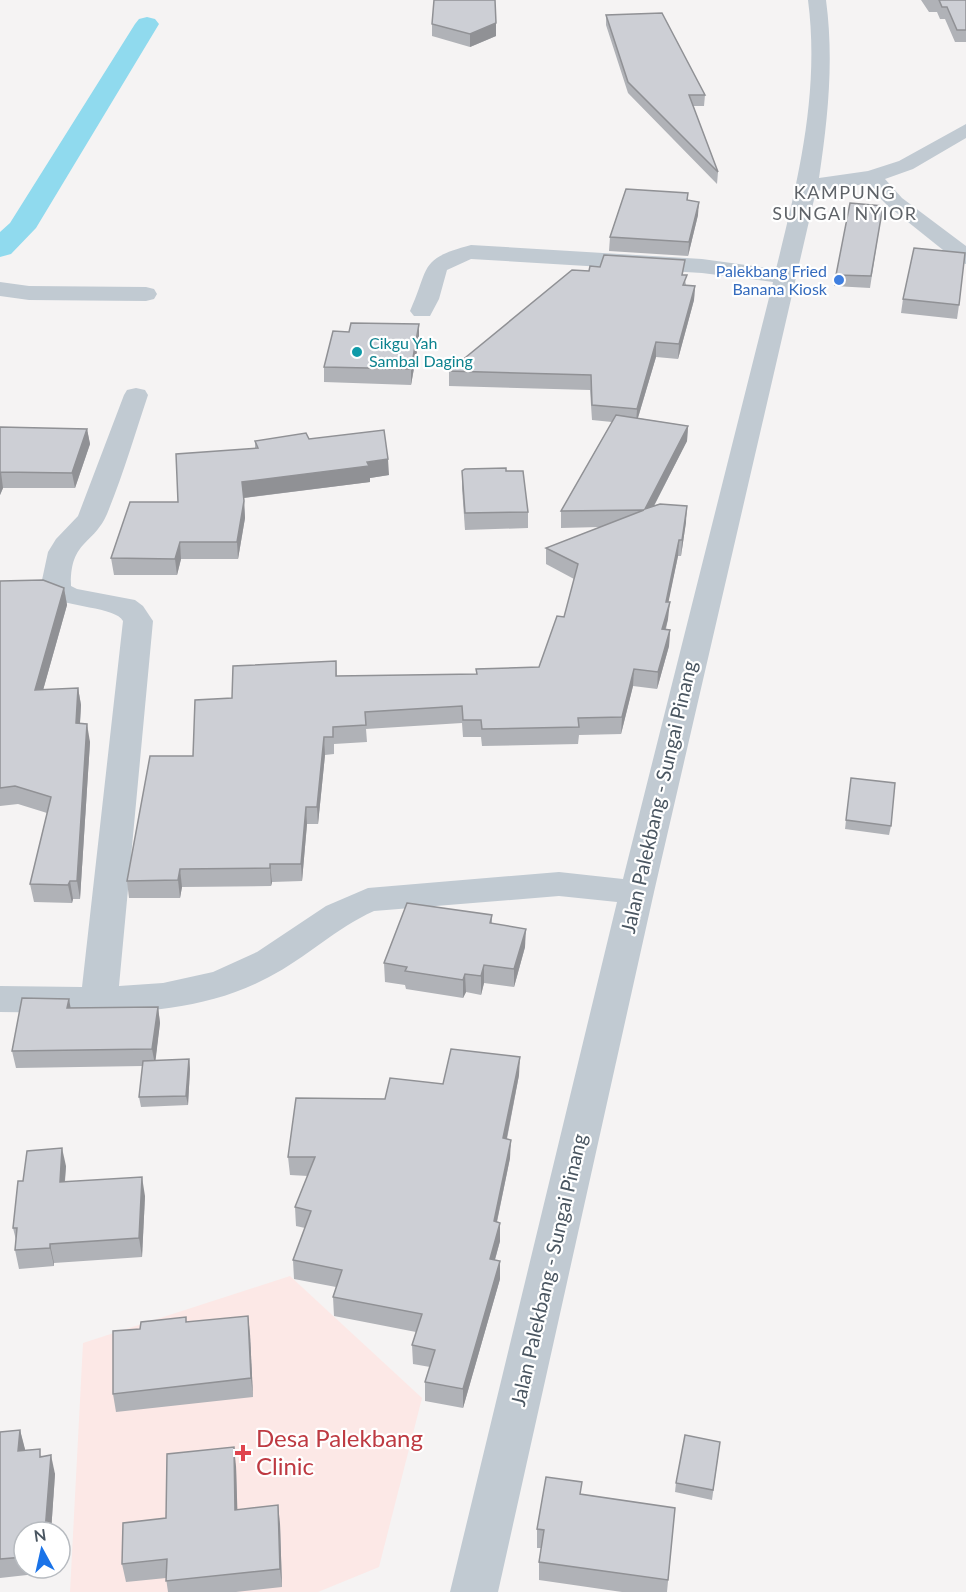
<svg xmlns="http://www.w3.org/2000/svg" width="966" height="1592" font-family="Lato,sans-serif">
  <rect width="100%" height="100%" fill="#f5f3f3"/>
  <!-- medical -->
  <polygon fill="#fce8e6" points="290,1276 422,1398 379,1567 318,1592 70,1592 83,1343"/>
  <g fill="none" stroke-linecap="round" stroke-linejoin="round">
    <!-- canal -->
    <polygon fill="#90daee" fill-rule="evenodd" points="147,17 155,19 159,24 36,228 11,254 0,257 0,232 10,223 135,24 139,19"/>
    <!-- minor -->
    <g fill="#c1cad2" fill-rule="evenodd">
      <path d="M808 0H826C834 60 828 118 819 178L868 171 899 161 966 124V138L913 169 885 179 902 198 966 246V264L958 262 888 206 866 184 816 191 654 892 498 1592H450L617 902 559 896 374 911C336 928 306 958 269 977 187 1021 90 1013 0 1012V986L82 987 123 621C116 607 66 607 47 596L43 590 42 580 48 552 56 539 78 516 124 395 127 390 136 388 145 390 148 395C135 434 123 475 107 514 93 546 70 540 71 586L77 589 135 600 143 606 153 621 119 986 163 983 213 972 257 952 326 906 368 888 559 872 623 879 773 282 702 273 471 259 447 270 439 299 430 316H414L410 311C430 267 418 259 471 245L702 259 776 269C798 181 820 92 808 0Z"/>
      <polygon points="0,282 29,286 146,287 154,289 157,294 154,299 146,301 29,300 0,296"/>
    </g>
  </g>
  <!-- wall -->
  <g fill="#b0b2b7">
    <polygon points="921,0 966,0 966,42 955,42 945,19 940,19 937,12 929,12"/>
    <polygon points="606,15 705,95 704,106 693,106 718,172 717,184 628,93 606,25"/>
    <polygon points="496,23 496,36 470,47 432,36 432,24"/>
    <polygon points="688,193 688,200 698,215 688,256 609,251 610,237"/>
    <polygon points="881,217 870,288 834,286 836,275"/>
    <polygon points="589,271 684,275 686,285 695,286 694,300 678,359 656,357 638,418 688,426 687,441 654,506 686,522 681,556 678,556 668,602 668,619 666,629 670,630 669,646 657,689 633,686 621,734 579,735 578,744 482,746 481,737 463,737 462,723 366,729 367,742 334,744 334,754 325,755 318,824 307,824 302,881 272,882 271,886 182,887 180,898 129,898 127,881 193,756 232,698 336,661 337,676 476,674 476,669 539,667 564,617 574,579 546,564 546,548 600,527 561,528 561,511 612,422 592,420 590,390 449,386 449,371"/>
    <polygon points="903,299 959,305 957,319 901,313"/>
    <polygon points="349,332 419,340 411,385 324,382 324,367"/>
    <polygon points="0,427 87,429 90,444 75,488 3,488 0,495"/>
    <polygon points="309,439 389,475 370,478 370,482 244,498 245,518 238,559 181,559 177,575 114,575 111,558 178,502 255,448 255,441"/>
    <polygon points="462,471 506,471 528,512 528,528 465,530 462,488"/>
    <polygon points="0,581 64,588 67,605 43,690 78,688 81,705 80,723 90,742 80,899 73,899 72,903 34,902 30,884 47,813 18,804 0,806"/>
    <polygon points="851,778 891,826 889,835 845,829"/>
    <polygon points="492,915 492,923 525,947 514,987 484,983 481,995 466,992 463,998 406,989 405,985 385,982 384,963"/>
    <polygon points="158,1007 160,1023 155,1061 189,1059 190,1069 188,1105 141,1107 139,1097 143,1066 16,1068 12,1051 71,1008"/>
    <polygon points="519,1075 507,1139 510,1158 497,1222 500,1223 500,1241 495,1260 500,1279 463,1408 425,1401 425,1382 430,1367 413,1364 412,1345 416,1332 334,1316 333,1297 336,1287 294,1279 293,1260 305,1228 296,1226 295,1207 308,1176 290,1175 288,1157 385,1099 443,1084"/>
    <polygon points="66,1166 65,1182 145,1196 142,1257 54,1263 54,1266 19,1269 15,1250 16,1240 13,1228 23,1181"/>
    <polygon points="186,1322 250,1334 253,1397 116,1412 113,1394 140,1329"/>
    <polygon points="20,1430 25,1451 42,1456 55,1474 51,1532 24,1532 24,1568 37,1568 36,1574 0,1578 0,1432"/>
    <polygon points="720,1442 712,1500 675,1492 676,1483"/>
    <polygon points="236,1466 237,1509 280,1524 282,1587 236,1592 168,1592 166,1578 126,1582 122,1564 166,1518"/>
    <polygon points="581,1494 675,1508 667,1592 622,1592 539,1580 539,1562 541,1548 537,1548 537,1529"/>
  </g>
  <!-- shaded-wall -->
  <g fill="#909195">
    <polygon points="496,23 496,36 470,47 470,34"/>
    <polygon points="699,202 698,215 688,256 689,242"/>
    <polygon points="695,286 694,300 678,359 679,344"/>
    <polygon points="419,324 419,340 411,385 411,369"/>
    <polygon points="656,342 656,357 636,424 637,409"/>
    <polygon points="688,426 687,441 644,525 645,509"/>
    <polygon points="87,429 90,444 75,488 72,473"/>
    <polygon points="388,459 389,475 370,478 370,482 243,498 242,482"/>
    <polygon points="1,472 3,488 0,495 0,474"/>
    <polygon points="244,501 245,518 238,559 237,542"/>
    <polygon points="687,506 686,522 681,556 682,540"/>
    <polygon points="679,540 678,556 665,619 666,602"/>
    <polygon points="180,542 181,559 177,575 175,559"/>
    <polygon points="64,588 67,605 38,708 35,690"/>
    <polygon points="670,602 668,619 661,645 662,629"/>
    <polygon points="670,630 669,646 657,689 658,672"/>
    <polygon points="634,669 633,686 621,734 622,717"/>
    <polygon points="78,688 81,705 79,740 76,723"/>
    <polygon points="87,724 90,742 80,899 77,881"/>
    <polygon points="324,737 325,755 318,824 317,807"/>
    <polygon points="306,807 307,824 302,881 301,864"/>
    <polygon points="270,864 272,882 271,886 270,868"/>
    <polygon points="180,869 182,887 180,898 178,880"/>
    <polygon points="70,881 73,899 72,903 68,885"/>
    <polygon points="526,929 525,947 514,987 514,969"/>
    <polygon points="484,965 484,983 481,995 481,976"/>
    <polygon points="465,974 466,992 463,998 463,980"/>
    <polygon points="69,999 72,1015 67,1008"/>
    <polygon points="158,1007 160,1023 155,1065 152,1049"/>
    <polygon points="520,1057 519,1075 503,1157 503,1138"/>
    <polygon points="189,1059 190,1069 188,1105 186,1096"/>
    <polygon points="511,1140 510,1158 493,1240 494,1221"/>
    <polygon points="62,1148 66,1166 63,1201 60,1182"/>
    <polygon points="142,1177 145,1196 142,1257 139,1238"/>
    <polygon points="500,1223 500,1241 490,1277 490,1259"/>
    <polygon points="50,1244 54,1263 54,1266 50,1248"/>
    <polygon points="500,1261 500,1279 463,1408 463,1389"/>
    <polygon points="248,1316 250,1334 253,1397 251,1378"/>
    <polygon points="20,1430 25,1449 23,1470 18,1451"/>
    <polygon points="234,1447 236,1466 238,1528 235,1510"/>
    <polygon points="51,1455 55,1474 51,1532 45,1532"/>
    <polygon points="278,1505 280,1524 282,1587 280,1569"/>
  </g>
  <!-- building -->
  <g fill="#cdcfd5" stroke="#909195" stroke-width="1.5">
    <polygon points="434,0 495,0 496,23 470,34 432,24"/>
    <polygon points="939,0 966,0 966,30 957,30 947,7 942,7"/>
    <polygon points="662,13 705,95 689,95 718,172 628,82 606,15"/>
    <polygon points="626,189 688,193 687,200 699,202 689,242 610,237"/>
    <polygon points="850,203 883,206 871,276 836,275"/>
    <polygon points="914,248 965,253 959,305 903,299"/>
    <polygon points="604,255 685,260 682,275 687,275 683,285 695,286 679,344 656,342 637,409 592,405 591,375 449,371 572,270 589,271 590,266 600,267"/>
    <polygon points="351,323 419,324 411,369 324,367 333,331 349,332"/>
    <polygon points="616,415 688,426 645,509 660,504 687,506 682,540 679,540 666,602 670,602 662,629 670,630 658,672 634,669 622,717 578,718 579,727 482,729 481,720 463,720 462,706 365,712 366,725 333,727 333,737 324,737 317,807 306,807 301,864 270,864 270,868 180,869 178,880 127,881 150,756 193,756 195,700 232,698 233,666 336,661 336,676 477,674 476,669 539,667 557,616 564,617 578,564 546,548 644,510 561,511"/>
    <polygon points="0,427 87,429 72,473 1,472 0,474"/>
    <polygon points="384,430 388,459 367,462 369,466 242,482 244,501 237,542 180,542 175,559 111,558 130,502 178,502 176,454 258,448 255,441 306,433 309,439"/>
    <polygon points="506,468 506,471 523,471 528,512 465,513 462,471 465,469"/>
    <polygon points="43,580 64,588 35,690 78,688 76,723 87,724 77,881 70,881 68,885 30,884 51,797 15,786 0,788 0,581"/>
    <polygon points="851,778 895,783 891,826 846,820"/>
    <polygon points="407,903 492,915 490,923 526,929 514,969 484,965 481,976 465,974 463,980 405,971 407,967 384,963"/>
    <polygon points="22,998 69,999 67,1008 158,1007 152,1049 12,1051"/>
    <polygon points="451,1049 520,1057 503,1138 511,1140 494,1221 500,1223 490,1259 500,1261 463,1389 425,1382 435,1350 412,1345 422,1314 333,1297 342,1270 293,1260 311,1211 295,1207 315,1157 288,1157 296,1098 385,1099 390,1078 443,1084"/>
    <polygon points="189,1059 186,1096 139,1097 143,1061"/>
    <polygon points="62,1148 60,1182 142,1177 139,1238 50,1244 50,1248 15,1250 17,1228 13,1228 18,1181 23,1181 27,1151"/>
    <polygon points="248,1316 251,1378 113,1394 113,1331 140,1329 141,1322 186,1317 186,1322"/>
    <polygon points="20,1430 18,1451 40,1449 40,1457 51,1455 45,1532 24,1532 24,1557 0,1559 0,1432"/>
    <polygon points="685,1435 720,1442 713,1490 676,1483"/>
    <polygon points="234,1447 235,1510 278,1505 280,1569 166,1581 167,1559 122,1564 123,1523 166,1518 167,1454"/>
    <polygon points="546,1477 582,1482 580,1494 675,1508 668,1580 539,1562 544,1530 537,1529"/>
  </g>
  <!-- markers -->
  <circle fill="#3f7fe0" stroke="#fff" stroke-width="2" cx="839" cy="280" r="6"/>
  <circle fill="#0f9aa8" stroke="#fff" stroke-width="2" cx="357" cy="352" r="6"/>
  <path fill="#e0444e" stroke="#fff" stroke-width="2" d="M240 1444h6v6h6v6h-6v6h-6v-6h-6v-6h6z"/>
  <g text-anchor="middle" stroke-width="4.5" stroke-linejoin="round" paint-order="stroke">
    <!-- far-shop labels -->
    <g font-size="16" fill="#366cbe" stroke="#fff" text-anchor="end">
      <text x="827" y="277">Palekbang Fried<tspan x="827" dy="18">Banana Kiosk</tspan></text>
    </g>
    <!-- far-culture labels -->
    <g font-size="16" fill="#0d838f" stroke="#fff" text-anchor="start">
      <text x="369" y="349">Cikgu Yah<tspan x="369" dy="18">Sambal Daging</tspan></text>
    </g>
    <!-- far-neighbourhood labels -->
    <g font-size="18" letter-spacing="1.5" fill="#5f6368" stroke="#fff">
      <text x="845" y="199">KAMPUNG<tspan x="845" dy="21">SUNGAI NYIOR</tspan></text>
    </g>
    <!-- street labels -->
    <g font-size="20" fill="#4a5661" stroke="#fff">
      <text transform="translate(659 797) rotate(-77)" y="7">Jalan Palekbang - Sungai Pinang</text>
      <text transform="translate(549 1270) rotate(-77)" y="7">Jalan Palekbang - Sungai Pinang</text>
    </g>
    <!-- near-health labels -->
    <g font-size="24" fill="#be3a42" stroke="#fff" text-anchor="start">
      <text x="256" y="1447">Desa Palekbang<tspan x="256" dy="28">Clinic</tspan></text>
    </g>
  </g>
  <!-- north arrow -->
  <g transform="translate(42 1550) rotate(352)"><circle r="28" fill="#ffffff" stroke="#b7bbc0" stroke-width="1.5"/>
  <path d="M0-4.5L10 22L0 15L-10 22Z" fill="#1a73e8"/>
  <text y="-9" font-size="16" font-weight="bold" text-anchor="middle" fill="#4a5661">N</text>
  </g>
</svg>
